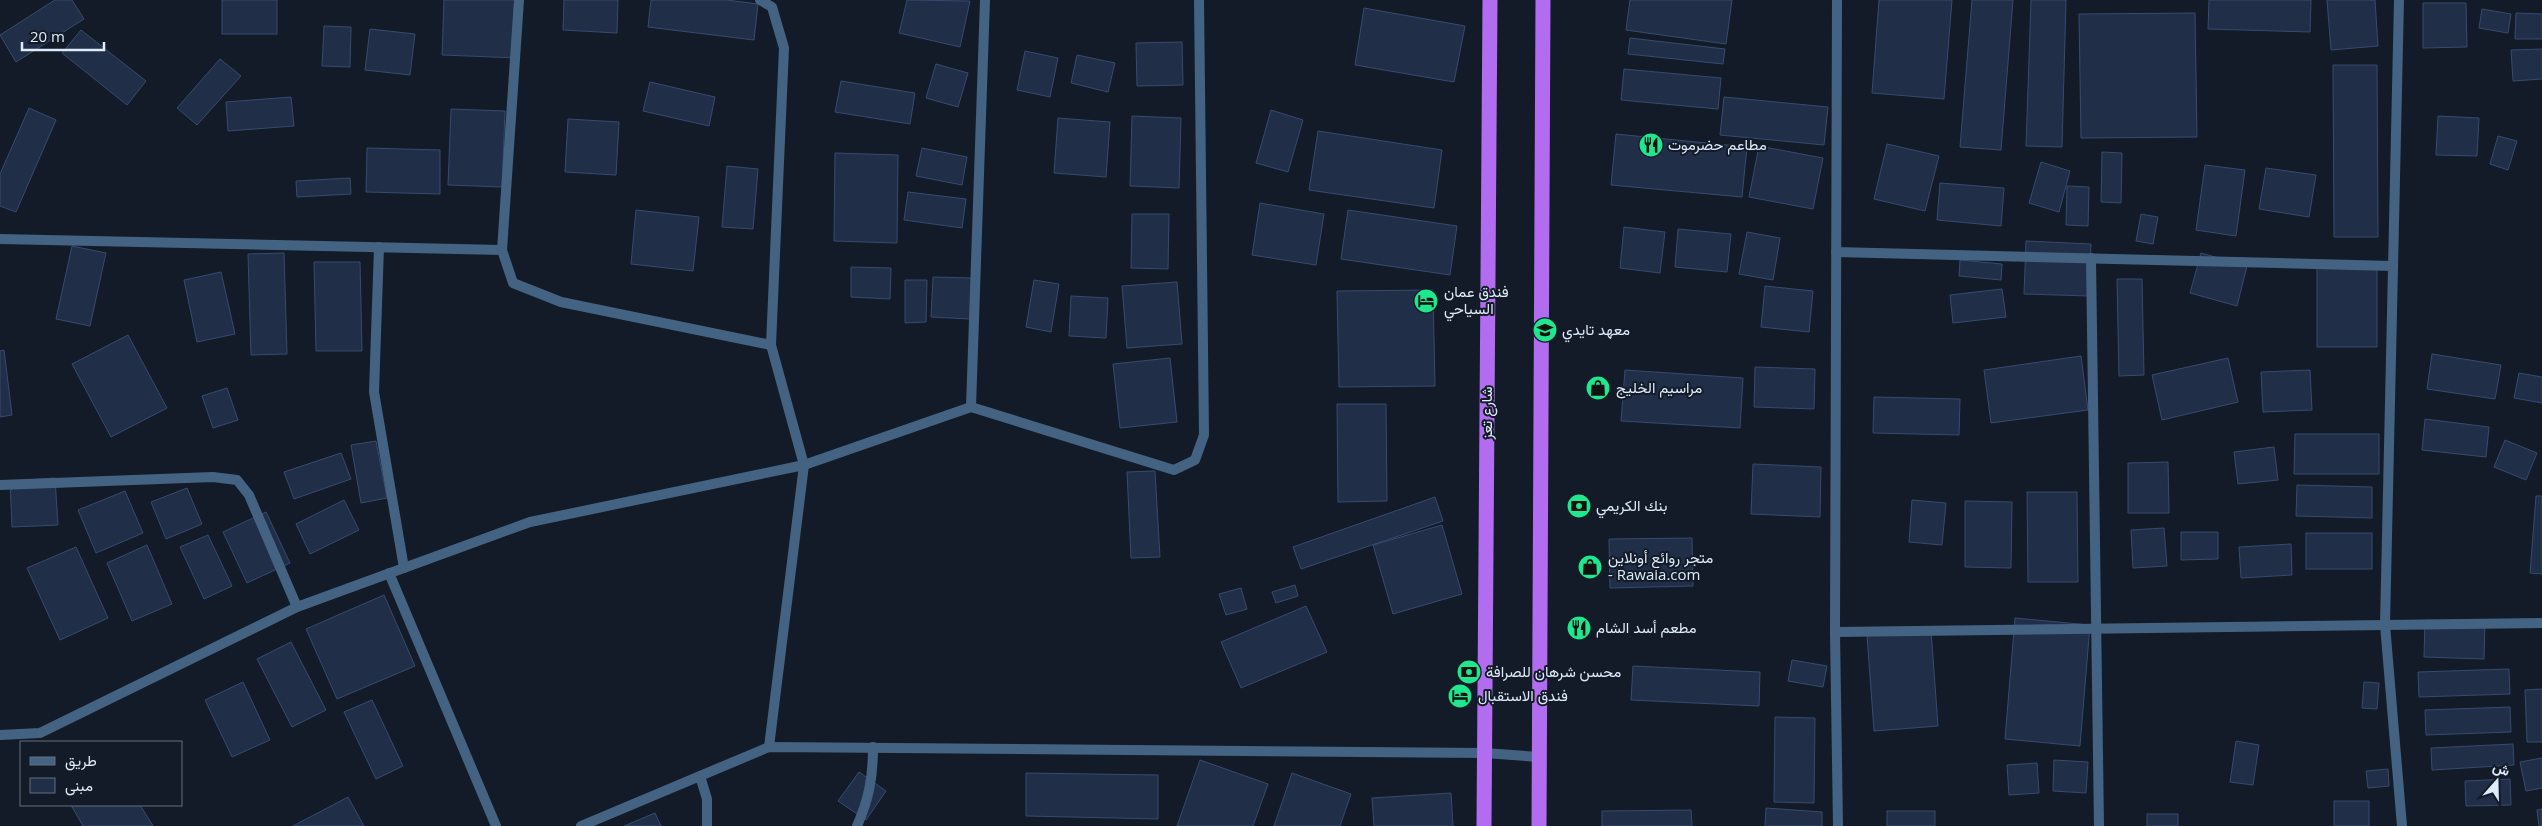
<svg xmlns="http://www.w3.org/2000/svg" width="2542" height="826" font-family="'Open Sans',Vazirmatn,sans-serif">
  <rect width="100%" height="100%" fill="#131b28"/>
  <!-- building -->
  <g fill="#212e47" stroke="#364b70">
    <polygon points="55,0 72,0 84,19 16,62 0,35"/>
    <rect x="222" y="0" width="55" height="34"/>
    <polygon points="444,0 519,0 517,58 442,55"/>
    <polygon points="564,0 618,0 617,33 563,30"/>
    <polygon points="651,0 727,0 758,4 754,40 648,27"/>
    <polygon points="907,0 970,1 960,47 899,33"/>
    <polygon points="1630,0 1732,0 1726,44 1626,30"/>
    <polygon points="1879,0 1952,0 1944,99 1872,93"/>
    <polygon points="1972,0 2013,0 2001,150 1960,147"/>
    <polygon points="2031,0 2066,0 2062,147 2026,146"/>
    <polygon points="2209,0 2311,0 2310,32 2208,29"/>
    <polygon points="2327,0 2375,0 2378,46 2331,50"/>
    <polygon points="2423,3 2466,3 2467,47 2423,48"/>
    <polygon points="1364,8 1465,26 1454,82 1355,65"/>
    <polygon points="2482,9 2511,14 2508,33 2479,28"/>
    <polygon points="2195,13 2197,137 2081,138 2079,14"/>
    <polygon points="2516,13 2542,14 2542,39 2515,39"/>
    <polygon points="324,26 351,27 350,67 322,66"/>
    <polygon points="370,29 415,34 410,75 365,70"/>
    <polygon points="81,30 146,81 127,105 62,53"/>
    <polygon points="1630,38 1725,49 1723,64 1628,54"/>
    <polygon points="1182,42 1183,85 1137,86 1136,43"/>
    <polygon points="2542,49 2542,79 2513,81 2511,50"/>
    <polygon points="1025,51 1058,58 1050,97 1017,90"/>
    <polygon points="1077,55 1115,63 1108,92 1071,83"/>
    <polygon points="220,59 241,76 197,125 177,108"/>
    <polygon points="936,64 968,73 958,107 926,98"/>
    <polygon points="2333,65 2377,65 2378,237 2334,237"/>
    <polygon points="1624,69 1721,78 1718,109 1621,100"/>
    <polygon points="841,81 915,93 910,124 835,112"/>
    <polygon points="650,82 715,97 709,126 643,111"/>
    <polygon points="291,97 294,126 228,131 226,102"/>
    <polygon points="1724,97 1828,107 1824,145 1720,135"/>
    <polygon points="29,108 56,120 16,212 0,206 0,174"/>
    <polygon points="451,109 505,111 502,187 448,185"/>
    <polygon points="1271,110 1303,120 1288,172 1256,163"/>
    <polygon points="1132,116 1181,118 1179,188 1130,186"/>
    <polygon points="2438,116 2479,118 2477,156 2436,155"/>
    <polygon points="1058,118 1110,122 1106,177 1054,173"/>
    <polygon points="568,119 619,122 616,175 565,172"/>
    <polygon points="1318,131 1442,150 1434,208 1309,190"/>
    <polygon points="1616,134 1747,147 1742,197 1611,185"/>
    <polygon points="2498,136 2517,141 2508,170 2490,164"/>
    <polygon points="1887,144 1939,156 1925,211 1874,199"/>
    <polygon points="1759,146 1823,158 1813,209 1749,197"/>
    <polygon points="367,148 440,150 440,194 366,192"/>
    <polygon points="922,148 967,157 962,185 916,176"/>
    <polygon points="2102,152 2122,153 2121,203 2101,202"/>
    <polygon points="835,153 898,155 897,243 834,241"/>
    <polygon points="2041,162 2070,171 2059,212 2029,203"/>
    <polygon points="2205,165 2245,170 2236,236 2196,230"/>
    <polygon points="727,166 758,169 753,229 722,227"/>
    <polygon points="2266,168 2316,175 2309,217 2259,209"/>
    <polygon points="350,178 351,194 297,197 296,181"/>
    <polygon points="1940,183 2004,188 2001,226 1937,220"/>
    <polygon points="2067,186 2089,187 2088,226 2066,225"/>
    <polygon points="908,192 966,199 962,228 904,220"/>
    <polygon points="1260,203 1324,214 1316,265 1252,255"/>
    <polygon points="636,210 699,217 693,271 631,264"/>
    <polygon points="1348,210 1457,226 1450,275 1341,259"/>
    <polygon points="1132,214 1169,214 1168,269 1131,268"/>
    <polygon points="2141,214 2158,217 2153,244 2136,241"/>
    <polygon points="1624,227 1665,232 1660,273 1620,268"/>
    <polygon points="1678,229 1731,234 1727,272 1675,267"/>
    <polygon points="1747,232 1780,238 1773,280 1739,274"/>
    <polygon points="2026,241 2091,244 2089,296 2024,294"/>
    <polygon points="72,246 106,253 90,326 56,319"/>
    <polygon points="284,253 287,354 251,355 248,254"/>
    <polygon points="2201,253 2247,266 2237,306 2190,293"/>
    <polygon points="1960,260 2002,264 2001,280 1959,276"/>
    <polygon points="314,262 360,262 362,351 316,351"/>
    <rect x="2317" y="263" width="60" height="84"/>
    <polygon points="851,267 891,268 890,299 851,297"/>
    <polygon points="221,272 235,334 197,342 184,280"/>
    <polygon points="933,277 972,278 970,319 931,317"/>
    <polygon points="2117,279 2142,279 2144,375 2119,376"/>
    <polygon points="905,280 927,280 926,322 905,323"/>
    <polygon points="1034,280 1059,284 1051,332 1026,327"/>
    <polygon points="1177,282 1182,344 1127,348 1122,286"/>
    <polygon points="1765,286 1813,291 1809,332 1761,327"/>
    <polygon points="2002,289 2006,317 1953,323 1950,295"/>
    <polygon points="1433,290 1435,386 1339,387 1337,291"/>
    <polygon points="1071,296 1108,298 1106,338 1069,336"/>
    <polygon points="128,335 167,408 111,437 72,364"/>
    <polygon points="4,350 12,415 0,417 0,351"/>
    <polygon points="2432,354 2501,365 2495,399 2427,389"/>
    <polygon points="2081,356 2088,410 1991,423 1984,370"/>
    <polygon points="1170,358 1177,422 1120,428 1113,364"/>
    <polygon points="2228,358 2238,402 2162,420 2152,375"/>
    <polygon points="1755,367 1815,369 1814,409 1754,407"/>
    <polygon points="1625,370 1743,378 1740,428 1621,421"/>
    <polygon points="2310,370 2312,410 2263,412 2261,372"/>
    <polygon points="2519,373 2542,377 2542,403 2514,398"/>
    <polygon points="227,388 238,420 213,428 202,396"/>
    <polygon points="1874,397 1960,399 1959,435 1873,433"/>
    <polygon points="1337,404 1386,404 1387,501 1338,502"/>
    <polygon points="2425,419 2489,427 2486,457 2422,450"/>
    <polygon points="2295,434 2379,434 2379,474 2294,474"/>
    <polygon points="2505,440 2537,453 2526,480 2494,467"/>
    <polygon points="376,441 387,498 361,503 351,445"/>
    <polygon points="2274,447 2278,480 2238,484 2234,452"/>
    <polygon points="341,453 351,479 294,499 284,472"/>
    <polygon points="2168,462 2169,513 2128,513 2128,463"/>
    <polygon points="1753,464 1821,467 1820,517 1751,514"/>
    <polygon points="1155,471 1160,557 1131,558 1127,472"/>
    <polygon points="55,478 58,525 12,527 10,481"/>
    <polygon points="2297,485 2372,487 2372,518 2296,516"/>
    <polygon points="187,488 202,524 166,539 151,502"/>
    <polygon points="125,491 143,533 96,553 78,510"/>
    <polygon points="2027,492 2077,492 2078,582 2028,582"/>
    <polygon points="2536,496 2542,496 2542,574 2530,573"/>
    <polygon points="1435,497 1443,521 1301,569 1293,547"/>
    <polygon points="344,500 359,530 310,554 296,524"/>
    <polygon points="1912,500 1946,503 1942,545 1909,542"/>
    <polygon points="1965,501 2012,502 2011,568 1965,567"/>
    <polygon points="266,512 290,563 247,583 223,532"/>
    <polygon points="1442,525 1462,594 1393,614 1373,545"/>
    <polygon points="2164,528 2167,566 2133,568 2131,530"/>
    <polygon points="2181,532 2218,532 2218,559 2181,560"/>
    <rect x="2306" y="533" width="66" height="36"/>
    <polygon points="208,535 232,586 204,599 180,547"/>
    <polygon points="1692,538 1693,586 1610,588 1609,539"/>
    <polygon points="2291,544 2292,575 2241,578 2239,547"/>
    <polygon points="147,545 172,604 132,621 107,563"/>
    <polygon points="76,547 108,618 60,640 27,568"/>
    <polygon points="1295,585 1298,596 1276,603 1272,592"/>
    <polygon points="1241,588 1247,609 1226,615 1219,594"/>
    <polygon points="384,595 415,666 337,699 306,629"/>
    <polygon points="1306,606 1327,652 1241,688 1221,642"/>
    <polygon points="2015,618 2090,625 2080,746 2005,739"/>
    <polygon points="2425,620 2485,622 2484,659 2424,657"/>
    <polygon points="1931,630 1938,726 1874,731 1867,635"/>
    <polygon points="291,642 326,710 292,727 257,659"/>
    <polygon points="1792,660 1827,666 1823,687 1788,681"/>
    <polygon points="1633,666 1760,672 1759,706 1631,700"/>
    <polygon points="2509,669 2510,694 2419,697 2418,672"/>
    <polygon points="243,682 270,740 232,757 205,700"/>
    <polygon points="2364,682 2379,683 2377,709 2362,708"/>
    <polygon points="2542,689 2542,742 2527,742 2525,690"/>
    <polygon points="372,700 403,766 376,779 344,712"/>
    <polygon points="2510,707 2511,732 2426,735 2425,710"/>
    <polygon points="1775,717 1815,718 1814,803 1774,802"/>
    <polygon points="2236,741 2259,745 2253,785 2230,782"/>
    <polygon points="2513,744 2514,765 2432,770 2431,748"/>
    <polygon points="2542,758 2542,788 2526,791 2520,762"/>
    <polygon points="1200,760 1268,784 1253,826 1177,826"/>
    <polygon points="2054,760 2088,762 2086,793 2053,791"/>
    <polygon points="2037,763 2039,793 2009,795 2007,765"/>
    <polygon points="2388,769 2389,786 2368,788 2366,771"/>
    <polygon points="859,772 886,791 866,820 838,801"/>
    <polygon points="1026,773 1158,775 1158,819 1026,816"/>
    <polygon points="1292,773 1351,794 1340,826 1274,826"/>
    <polygon points="2510,779 2511,805 2466,806 2465,781"/>
    <polygon points="1451,793 1453,826 1374,826 1372,798"/>
    <polygon points="348,797 364,826 293,826"/>
    <rect x="2334" y="801" width="35" height="25"/>
    <polygon points="71,805 140,805 153,826 83,826"/>
    <polygon points="1766,808 1822,812 1822,826 1765,826"/>
    <polygon points="2542,809 2542,826 2539,826 2537,810"/>
    <polygon points="1691,810 1692,826 1602,826 1602,811"/>
    <rect x="1887" y="811" width="48" height="15"/>
    <polygon points="655,813 661,826 624,826"/>
    <rect x="2147" y="814" width="31" height="12"/>
  </g>
  <g fill="none" stroke-linecap="round" stroke-linejoin="round">
    <!-- minor -->
    <g stroke="#446382" stroke-width="10">
      <polyline points="519,0 502,250 513,283 561,302 771,345"/>
      <polyline points="760,0 772,7 784,48 771,345 804,465 769,747"/>
      <polyline points="1837,0 1835,632 1838,826"/>
      <polyline points="2399,0 2385,625 2402,826"/>
      <polyline points="0,239 502,250"/>
      <polyline points="379,247 374,392 404,568"/>
      <polyline points="1836,252 2393,266"/>
      <polyline points="2091,258 2099,826"/>
      <polyline points="971,407 985,0"/>
      <polyline points="0,485 213,477 237,480 249,495 297,607"/>
      <polyline points="389,573 496,826"/>
      <polyline points="1835,632 2542,623"/>
      <polyline points="0,735 40,733 297,607 530,522 804,465 971,407 1174,470 1195,460 1204,435 1199,0"/>
      <polyline points="700,776 707,799 707,826"/>
      <polyline points="581,826 769,747 1485,753 1539,757"/>
      <path d="M857 826C869 799 873 777 873 747"/>
    </g>
    <!-- trunk -->
    <g stroke="#b26cef" stroke-width="15">
      <polyline points="1484,826 1490,0"/>
      <polyline points="1539,826 1543,0"/>
    </g>
  </g>
  <!-- icons -->
  <defs>
    <symbol id="restaurant-disc" viewBox="-11 -11 22 22"><circle r="9.5" fill="#1fe78d" stroke="#131b28"/><path d="M-5-6h1v4h1v-4h1v4h1v-4h1v5L-1.5 .5V6h-2V.5L-5-1ZM5-6V6H3V1.5H1.5Q1.5-4 5-6Z" fill="#111"/></symbol>
    <symbol id="hotel-disc" viewBox="-11 -11 22 22"><circle r="9.5" fill="#1fe78d" stroke="#131b28"/><path d="M-6-4.5h1.5V1H6V5H4.5V3h-9V5H-6ZM-4 0a1.8 1.8 0 1 1 3.6 0ZM.5 0V-2.5h3Q6-2.5 6 0Z" fill="#111"/></symbol>
    <symbol id="university-disc" viewBox="-11 -11 22 22"><circle r="9.5" fill="#1fe78d" stroke="#131b28"/><path d="M0-5L7-2L0 1L-7-2ZM-4 1L0 2.5L4 1V4Q0 6-4 4Z" fill="#111"/></symbol>
    <symbol id="shop-disc" viewBox="-11 -11 22 22"><circle r="9.5" fill="#1fe78d" stroke="#131b28"/><path d="M-5-2.5h2.3a2.7 3.5 0 0 1 5.4 0H5L5.5 6h-11ZM-1.5-2.5h3a1.5 2.3 0 0 0-3 0Z" fill="#111"/></symbol>
    <symbol id="bank-disc" viewBox="-11 -11 22 22"><circle r="9.5" fill="#1fe78d" stroke="#131b28"/><path d="M-6-4H6V4H-6ZM0-2.3a2.3 2.3 0 1 0 0 4.6a2.3 2.3 0 1 0 0-4.6Z" fill="#111"/></symbol>
  </defs>
  <g fill-rule="evenodd">
    <use href="#restaurant-disc" x="1637" y="131" width="28" height="28"/>
    <use href="#hotel-disc" x="1412" y="287" width="28" height="28"/>
    <use href="#university-disc" x="1531" y="316" width="28" height="28"/>
    <use href="#shop-disc" x="1584" y="374" width="28" height="28"/>
    <use href="#bank-disc" x="1565" y="492" width="28" height="28"/>
    <use href="#shop-disc" x="1576" y="553" width="28" height="28"/>
    <use href="#restaurant-disc" x="1565" y="614" width="28" height="28"/>
    <use href="#bank-disc" x="1455" y="658" width="28" height="28"/>
    <use href="#hotel-disc" x="1446" y="682" width="28" height="28"/>
  </g>
  <g text-anchor="middle" stroke-width="4" stroke-linejoin="round" paint-order="stroke">
    <!-- poi labels -->
    <g font-size="15" fill="#deebfb" stroke="#131b28" text-anchor="start">
      <text x="1668" y="150">مطاعم حضرموت</text>
      <text x="1444" y="297">فندق عمان<tspan x="1444" dy="17">السياحي</tspan></text>
      <text x="1562" y="335">معهد تايدي</text>
      <text x="1616" y="393">مراسيم الخليج</text>
      <text x="1596" y="511">بنك الكريمي</text>
      <text x="1608" y="563">متجر روائع أونلاين<tspan x="1608" dy="17">- Rawaia.com</tspan></text>
      <text x="1596" y="633">مطعم أسد الشام</text>
      <text x="1486" y="677">محسن شرهان للصرافة</text>
      <text x="1478" y="701">فندق الاستقبال</text>
    </g>
    <!-- street labels -->
    <g font-size="15" fill="#deebfb" stroke="#131b28">
      <text transform="translate(1487 413) rotate(-90)" y="5">شارع تعز</text>
    </g>
  </g>
  <!-- legend -->
  <rect x="20" y="741" width="162" height="65" fill="#131b28" stroke="#646e7c"/>
  <rect x="30" y="757" width="25" height="8" fill="#446382" stroke="#646e7c"/>
  <text x="65" y="766" font-size="15" fill="#deebfb">طريق</text>
  <rect x="30" y="778" width="25" height="15" fill="#212e47" stroke="#646e7c"/>
  <text x="65" y="791" font-size="15" fill="#deebfb">مبنى</text>
  <!-- north arrow -->
  <g transform="translate(2497 781) rotate(20)" stroke="#131b28" stroke-width="4" paint-order="stroke">
  <path d="M0-4L9 19L0 12L-9 19Z" fill="#deebfb"/>
  <text y="-8" font-size="14" font-weight="bold" text-anchor="middle" fill="#deebfb">ش</text>
  </g>
  <!-- scale -->
  <path d="M22 42v8h82v-8" fill="none" stroke="#deebfb" stroke-width="2.5"/>
  <text x="30" y="42" font-size="15" fill="#deebfb" stroke="#131b28" stroke-width="4" paint-order="stroke">20 m</text>
</svg>
